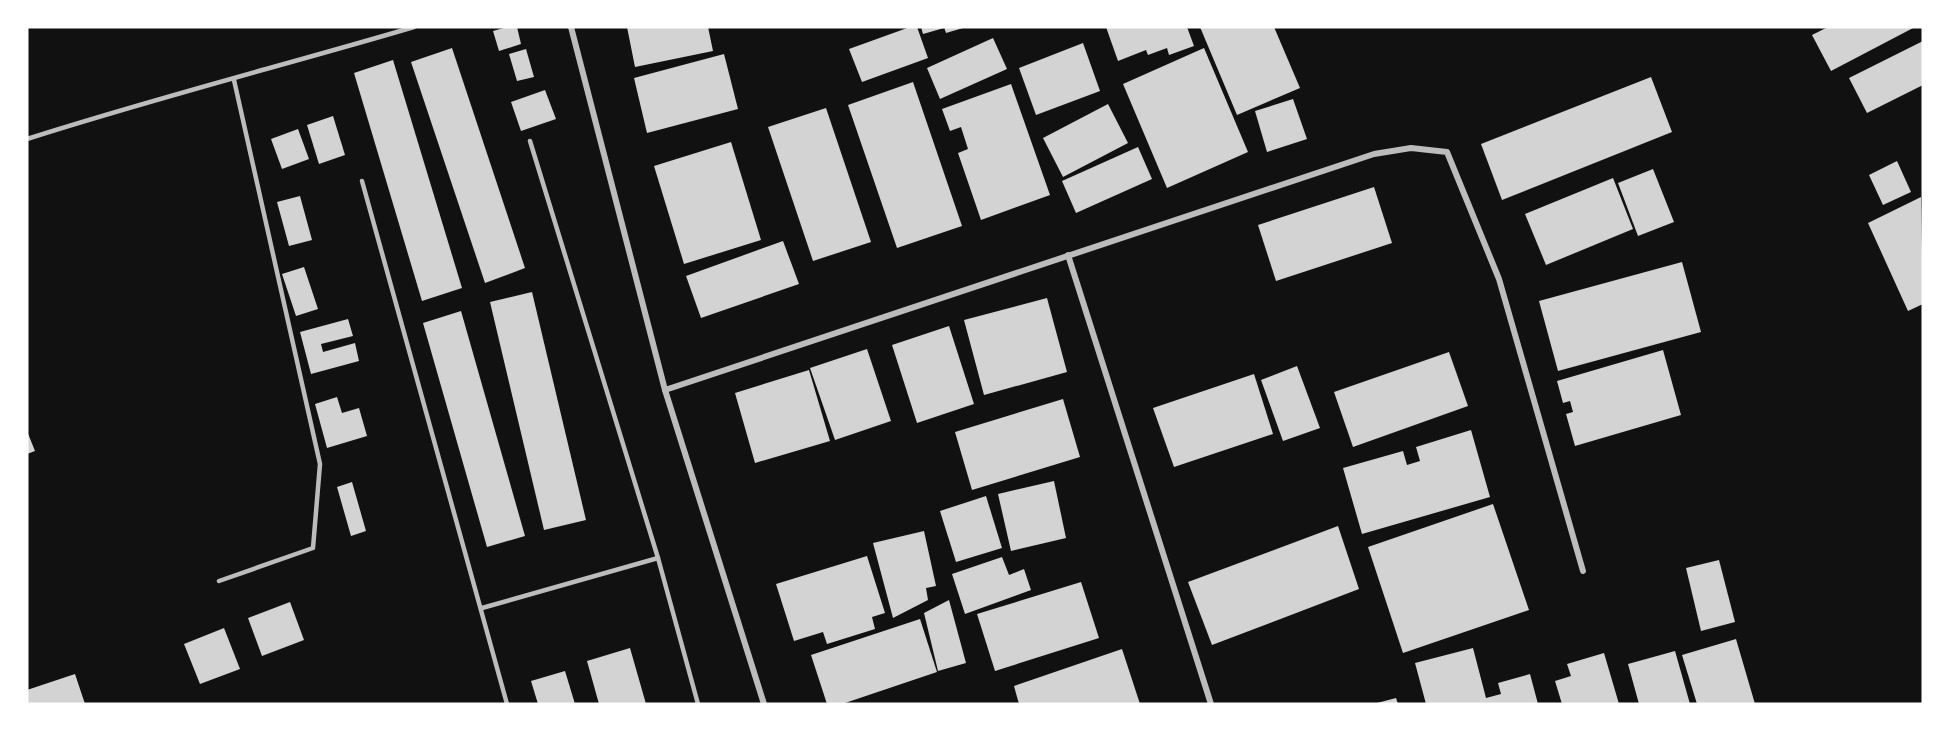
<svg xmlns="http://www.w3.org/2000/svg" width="1950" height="731" font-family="'Nunito Sans',sans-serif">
  <rect width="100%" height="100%" fill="#111"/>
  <!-- building -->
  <g fill="#d3d3d3">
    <polygon points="507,27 517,27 521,44 499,51 493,31"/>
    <polygon points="627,27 708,27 713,51 635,67"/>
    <polygon points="910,27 917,27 928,58 862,82 849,49"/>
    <polygon points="921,27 943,27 944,28 923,34"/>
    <polygon points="944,27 963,27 963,28 946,33"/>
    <polygon points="1106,27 1187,27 1194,46 1169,55 1167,48 1148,55 1146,50 1118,61"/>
    <polygon points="1200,27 1274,27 1300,88 1237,115"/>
    <polygon points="1828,27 1915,27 1831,71 1812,35"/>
    <polygon points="993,38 1007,69 940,99 927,68"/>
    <polygon points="1923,41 1923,85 1867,113 1849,78"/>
    <polygon points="1083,43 1100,91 1036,115 1019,68"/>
    <polygon points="452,48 525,268 485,283 411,62"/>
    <polygon points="1204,48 1248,152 1167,188 1123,84"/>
    <polygon points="526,49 534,77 517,81 509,54"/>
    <polygon points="724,54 738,109 647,133 634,78"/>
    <polygon points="393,60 462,288 422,301 354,73"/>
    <polygon points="1651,77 1672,132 1502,200 1481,144"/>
    <polygon points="913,82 962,226 897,248 848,105"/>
    <polygon points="1011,84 1050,195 981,220 958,153 968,149 961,127 950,131 942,109"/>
    <polygon points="545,90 556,119 521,131 511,102"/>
    <polygon points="1293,99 1307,139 1267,152 1255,111"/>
    <polygon points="1108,104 1128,143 1063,177 1043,138"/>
    <polygon points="826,108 871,242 813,261 768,127"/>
    <polygon points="333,116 345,155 319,164 307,125"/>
    <polygon points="298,129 309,159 282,169 271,139"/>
    <polygon points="731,142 761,240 684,264 654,166"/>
    <polygon points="1138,147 1152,179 1076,213 1062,181"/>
    <polygon points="1897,161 1911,192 1883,205 1869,175"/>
    <polygon points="1653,169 1674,222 1638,236 1618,183"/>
    <polygon points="1613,178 1633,229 1546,265 1525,214"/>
    <polygon points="1374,187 1392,243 1276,281 1258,225"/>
    <polygon points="300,196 312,240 289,246 277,202"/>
    <polygon points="1921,197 1923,304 1908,311 1868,223"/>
    <polygon points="783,241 799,284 701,318 686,276"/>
    <polygon points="1682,262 1701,332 1558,371 1539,301"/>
    <polygon points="304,267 318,309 296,316 282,274"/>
    <polygon points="532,292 586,520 544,530 490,302"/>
    <polygon points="1047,298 1067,372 984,395 964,320"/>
    <polygon points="461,311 525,536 487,547 423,323"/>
    <polygon points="348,319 353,336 321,344 323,352 355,343 359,361 311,374 300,332"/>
    <polygon points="949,326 974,404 917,423 892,345"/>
    <polygon points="867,349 891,421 835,440 810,368"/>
    <polygon points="1663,350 1681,415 1575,446 1566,414 1573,412 1570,401 1563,403 1557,381"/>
    <polygon points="1449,352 1468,406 1353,447 1334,392"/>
    <polygon points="1297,366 1320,428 1283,441 1261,380"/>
    <polygon points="809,370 830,441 755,463 735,393"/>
    <polygon points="1254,374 1273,434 1174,467 1153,408"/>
    <polygon points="337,397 342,413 359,408 367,436 327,448 315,404"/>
    <polygon points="1063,399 1080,457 972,490 955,432"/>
    <polygon points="1471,430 1490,497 1362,534 1343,468 1403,451 1407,465 1420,461 1416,447"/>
    <polygon points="27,431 35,451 27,454"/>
    <polygon points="1054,481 1066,538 1011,551 998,494"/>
    <polygon points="352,482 366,531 351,536 337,487"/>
    <polygon points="986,496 1002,548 956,562 940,511"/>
    <polygon points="1493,504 1529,610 1403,653 1368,547"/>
    <polygon points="1338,526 1359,589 1212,645 1188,582"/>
    <polygon points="924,531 936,586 926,588 928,600 893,618 873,543"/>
    <polygon points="867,556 885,613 872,617 875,629 827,644 823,632 794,641 776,584"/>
    <polygon points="1002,557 1009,575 1024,569 1031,590 965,614 952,574"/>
    <polygon points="1719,560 1735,622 1701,631 1686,568"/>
    <polygon points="1081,582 1099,638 995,671 977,614"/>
    <polygon points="949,600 966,663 938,671 924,613"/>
    <polygon points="290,602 304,640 262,656 248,618"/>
    <polygon points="920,619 937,672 842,704 827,704 811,655"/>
    <polygon points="224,628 240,669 200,684 184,644"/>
    <polygon points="1736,639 1755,704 1697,704 1682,655"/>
    <polygon points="630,648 646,704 599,704 587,661"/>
    <polygon points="1473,648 1486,698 1501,694 1498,683 1530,674 1538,704 1426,704 1415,663"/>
    <polygon points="1122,649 1140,704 1019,704 1014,686"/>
    <polygon points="1675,651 1690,704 1639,704 1628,664"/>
    <polygon points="1604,653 1619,704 1562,704 1555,681 1571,676 1567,664"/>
    <polygon points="565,671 575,704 538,704 531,681"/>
    <polygon points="75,674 85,704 27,704 27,690"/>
    <polygon points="1396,698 1398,704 1377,704 1377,703"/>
  </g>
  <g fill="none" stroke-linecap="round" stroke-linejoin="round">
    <!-- service -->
    <g stroke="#bcbcbc" stroke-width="4.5">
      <path d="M27 139C155 98 285 65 414 27"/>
      <polyline points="530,141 658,558 698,704"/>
      <polyline points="362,181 507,704"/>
      <polyline points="219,581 313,548 320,464 234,80"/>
      <polyline points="482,608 658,558"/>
    </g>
    <!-- minor -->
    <g stroke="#bcbcbc" stroke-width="6">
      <polyline points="571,27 665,390 764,704"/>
      <polyline points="1068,255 1211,704"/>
      <polyline points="665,390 1374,154 1411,148 1447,152 1499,279 1583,571"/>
    </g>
  </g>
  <!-- border -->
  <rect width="1950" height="731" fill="none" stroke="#ffffff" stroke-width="57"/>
</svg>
